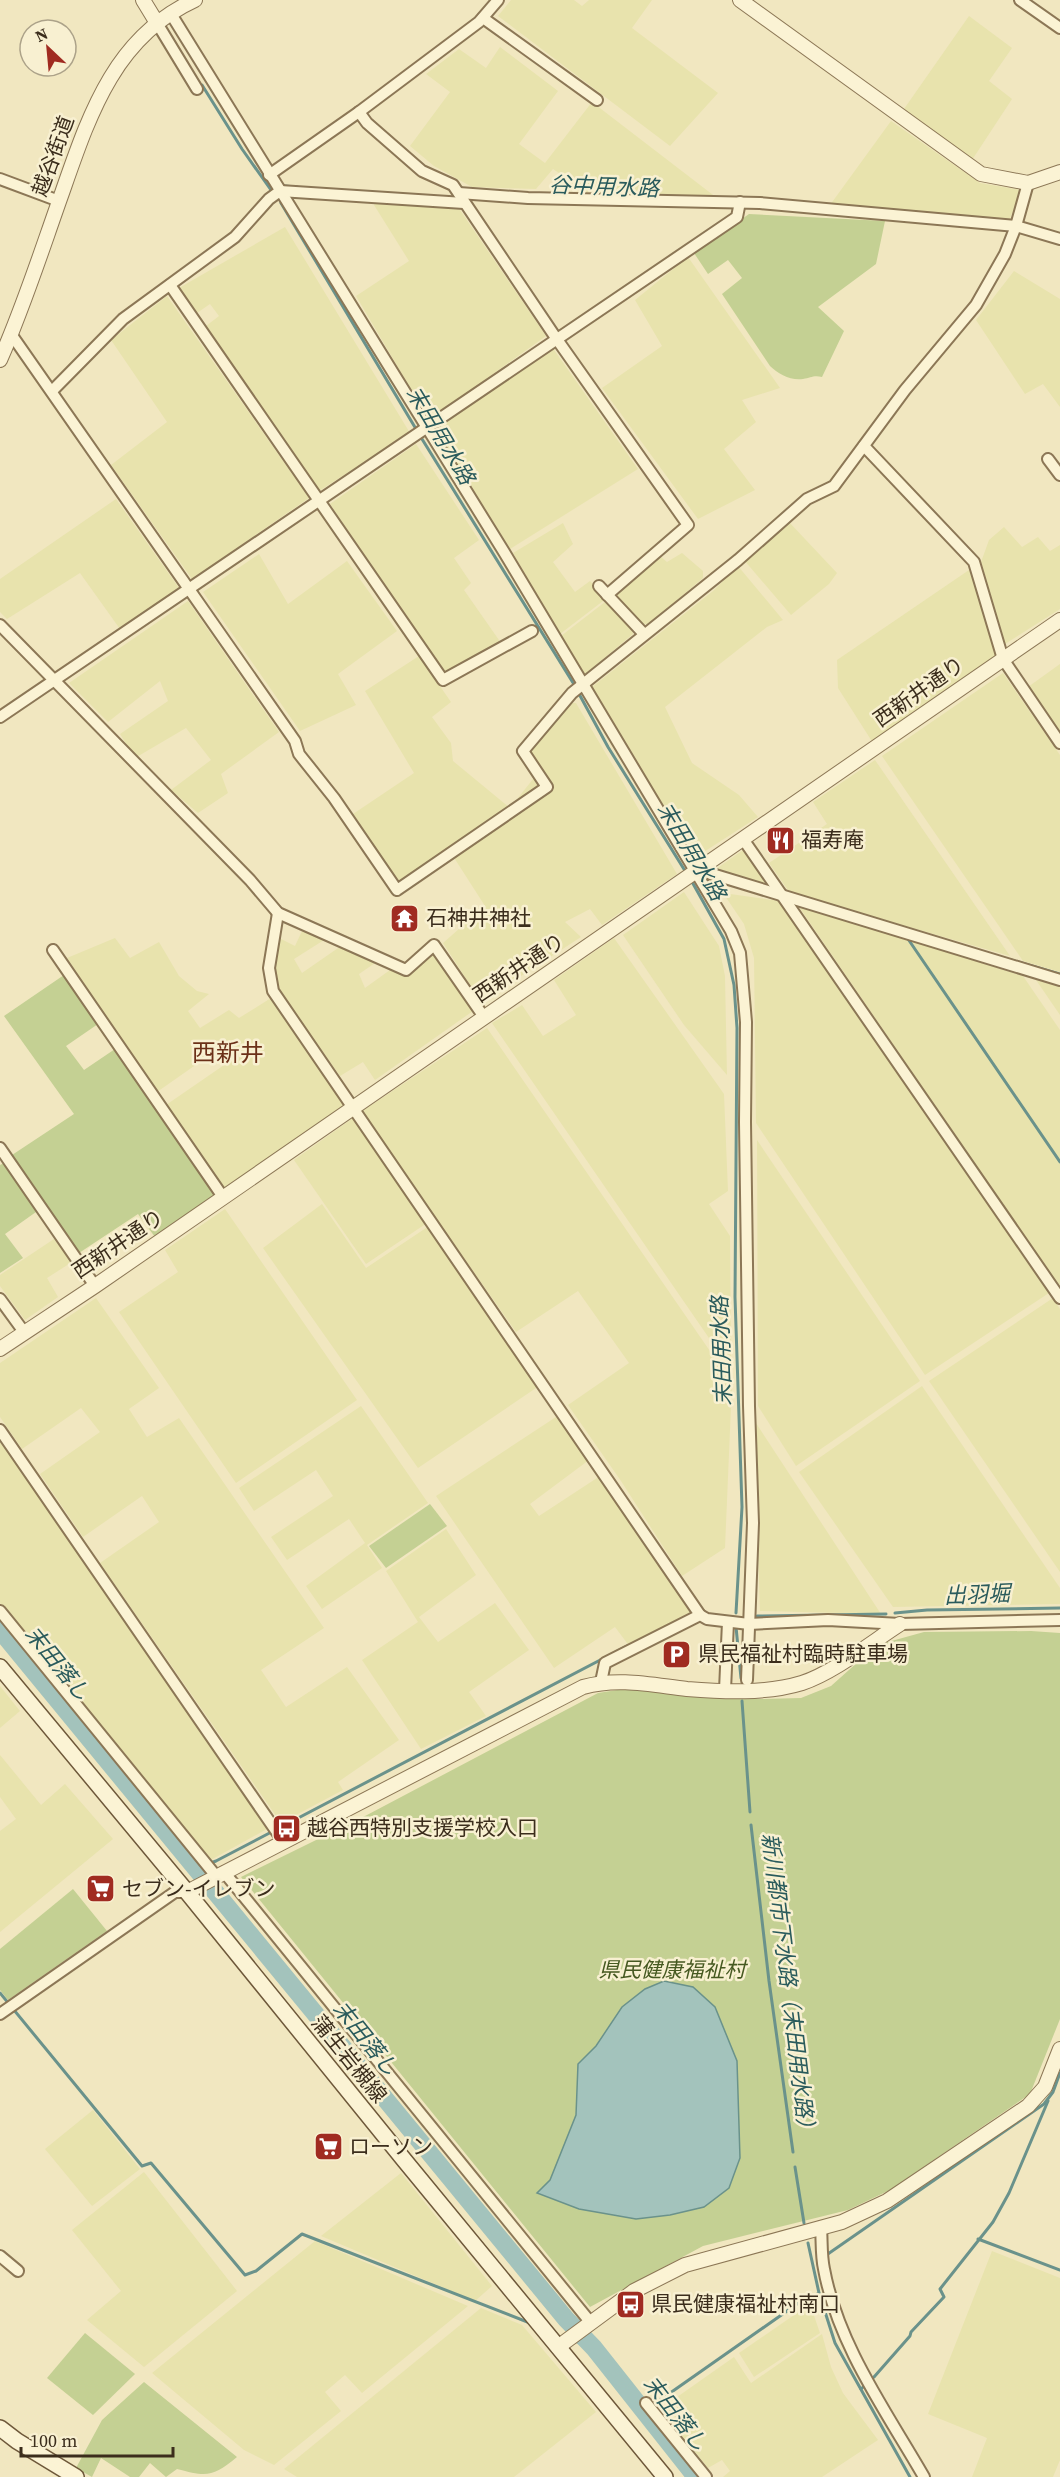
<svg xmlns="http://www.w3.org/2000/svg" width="1060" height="2477" font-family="'Source Serif 4','Noto Sans JP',serif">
  <rect width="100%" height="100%" fill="#f1e7c0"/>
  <!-- farmland -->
  <g fill="#e8e3ad">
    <polygon points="511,0 574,0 582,6 589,0 652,0 632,28 718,93 670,146 498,16"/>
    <polygon points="969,16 1012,48 989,81 1012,99 972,160 904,109"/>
    <polygon points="500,47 558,91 519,144 545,163 592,102 717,198 587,192 553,169 536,189 472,187 434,166 410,146 450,92 426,74 459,49 486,68"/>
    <polygon points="891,121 980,183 1021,190 1009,221 830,205"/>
    <polygon points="376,201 458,207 546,336 429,420 356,296 409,261 374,205"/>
    <polygon points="285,227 410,433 319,491 206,326 219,316 210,304 197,313 179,288"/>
    <polygon points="688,257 780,388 742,400 756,422 724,449 755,490 698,519 602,388 662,346 635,300"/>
    <polygon points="1014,271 1060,299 1060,407 1043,384 1025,394 976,320"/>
    <polygon points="167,296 309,498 192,579 111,465 167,422 111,340"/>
    <polygon points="552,347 638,469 510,549 435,429"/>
    <polygon points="416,444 479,540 454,558 471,583 464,590 501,643 445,674 330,504"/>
    <polygon points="116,499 179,588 120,629 80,573 7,619 0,612 0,579"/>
    <polygon points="789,522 837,573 829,584 791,615 744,560"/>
    <polygon points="563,523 573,544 553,562 575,592 590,581 604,596 603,601 560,634 513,553"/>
    <polygon points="1004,527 1022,547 1038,537 1050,551 1060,545 1060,609 1005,644 981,562 989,540"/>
    <polygon points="682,553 703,571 703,578 649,624 641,624 615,598 616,593 661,557 667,562"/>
    <polygon points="259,554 288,604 347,561 397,631 338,674 356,705 300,731 203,592"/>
    <polygon points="738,566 783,620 767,627 665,707 692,763 739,795 758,817 696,857 621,738 592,687 713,591"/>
    <polygon points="972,568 998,658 873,743 838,688 837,660"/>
    <polygon points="188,601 279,732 221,774 228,793 198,813 171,790 211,760 186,728 135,758 120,734 168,701 160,681 108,722 69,683"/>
    <polygon points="605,602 632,628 633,634 584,675 561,636"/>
    <polygon points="419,656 451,702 432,717 451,743 453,761 510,808 537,774 524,757 569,703 576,703 677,874 602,925 590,909 565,922 581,937 481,1002 443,943 485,906 451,853 400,884 353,814 414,773 365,691"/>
    <polygon points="1060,664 1060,735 1028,687"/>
    <polygon points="1003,673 1060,755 1060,972 1023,961 882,756"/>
    <polygon points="875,760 1010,956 790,893 769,863 827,824 813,802"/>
    <polygon points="743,850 771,889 716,869"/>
    <polygon points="684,892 719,946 725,976 727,1075 684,1025 623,935"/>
    <polygon points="723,893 779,901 1049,1293 925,1375 756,1123 754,958 744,924"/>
    <polygon points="797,904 1023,976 1060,1030 1060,1284 1058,1285"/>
    <polygon points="303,929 324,940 294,959 302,973 341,946 375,963 359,974 365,988 390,970 408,975 433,954 473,1011 375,1080 363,1062 340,1076 284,997 276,982 274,972 279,938 295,946"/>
    <polygon points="115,938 130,958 159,942 179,976 197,991 209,994 188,1011 200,1028 229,1010 239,1018 271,998 344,1106 225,1190 166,1105 227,1063 217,1050 157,1092 67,958"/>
    <polygon points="614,938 724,1094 728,1191 709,1204 730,1236 731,1370 492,1023 522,1005 543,1036 576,1015 554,980"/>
    <polygon points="1036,980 1060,987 1060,1015"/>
    <polygon points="487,1028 732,1383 725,1548 682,1576 621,1481 568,1405 629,1363 578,1291 516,1332 361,1112"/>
    <polygon points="353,1118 427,1223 366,1264 294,1160"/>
    <polygon points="757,1140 920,1381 796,1466 758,1406"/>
    <polygon points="322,1204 366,1268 429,1226 539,1386 418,1468 263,1248"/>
    <polygon points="225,1209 357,1400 236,1483 119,1312 178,1272 165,1250"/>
    <polygon points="54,1239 72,1262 47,1278 58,1297 25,1320 0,1286 0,1275"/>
    <polygon points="96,1298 159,1388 129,1409 147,1437 179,1418 324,1628 261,1670 286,1707 347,1667 399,1740 338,1782 343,1790 281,1823 100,1563 159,1522 142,1496 83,1537 40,1474 100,1432 81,1408 22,1449 0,1417 0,1363"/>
    <polygon points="1053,1298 1060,1309 1060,1572 929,1381"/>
    <polygon points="922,1386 1060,1588 1060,1604 893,1607 799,1472"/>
    <polygon points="361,1406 428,1503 367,1545 382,1568 322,1609 306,1586 365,1543 349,1519 287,1560 271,1537 333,1496 316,1470 254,1511 239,1488"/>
    <polygon points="559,1415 589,1460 530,1504 539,1516 600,1476 696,1613 630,1647 615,1627 554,1668 436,1496"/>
    <polygon points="754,1420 881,1614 760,1611"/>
    <polygon points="0,1439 267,1829 209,1861 0,1603"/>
    <polygon points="446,1529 476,1575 419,1617 438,1642 495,1603 529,1650 469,1692 486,1716 421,1749 362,1660 418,1622 386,1571"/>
    <polygon points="0,1686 20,1711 0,1728"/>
    <polygon points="0,1755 41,1805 65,1784 113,1839 0,1932 0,1831 16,1819 0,1797"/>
    <polygon points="93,2110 140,2169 92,2206 45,2149"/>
    <polygon points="144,2172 237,2291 144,2367 87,2320 121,2291 72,2230"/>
    <polygon points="401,2173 492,2286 475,2301 321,2236"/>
    <polygon points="315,2241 468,2306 362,2393 345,2375 325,2392 341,2411 274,2465 244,2450 152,2373"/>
    <polygon points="992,2251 1060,2278 1060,2460 1053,2477 972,2477 987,2438 928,2414"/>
    <polygon points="810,2304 820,2333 754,2377 739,2353"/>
    <polygon points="481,2308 522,2325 596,2412 514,2477 297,2477 284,2469"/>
    <polygon points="822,2334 831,2367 843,2393 878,2440 822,2477 723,2477 730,2471 722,2460 708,2468 660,2409 734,2357 751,2383"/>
  </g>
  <!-- green -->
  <g fill="#c4d093">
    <path d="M749 214 885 221 876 264 818 307 844 331 822 377C813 375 811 378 803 379 791 381 778 374 770 366L722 294 742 278 728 260 708 274 694 253Z"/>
    <polygon points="64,975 98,1024 66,1046 84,1070 115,1049 215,1196 155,1237 138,1214 79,1253 12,1155 74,1114 4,1016"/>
    <polygon points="4,1163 36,1212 5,1234 23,1258 0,1273 0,1165"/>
    <polygon points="430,1504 447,1526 386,1568 369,1546"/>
    <polygon points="1031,1631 1060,1633 1060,2019 1030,2094 890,2190 848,2210 703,2246 590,2307 241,1877 367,1815 598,1693 630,1688 762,1699 801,1698 831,1686 877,1645 924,1632"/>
    <polygon points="73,1889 107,1931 8,2000 0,1990 0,1949"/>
    <polygon points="85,2333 135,2374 93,2415 47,2378"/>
    <path d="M144 2382 237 2457C213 2477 207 2477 177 2469L166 2477 150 2463 139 2477H130L101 2458 92 2477 76 2468 102 2420Z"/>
  </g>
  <!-- water -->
  <polygon fill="#a3c3bc" stroke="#6a928b" stroke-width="1.5" points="664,1981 693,1987 715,2007 737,2061 740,2158 729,2188 704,2207 670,2215 636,2219 579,2209 537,2193 550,2180 576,2115 578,2064 596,2046 622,2007 645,1989"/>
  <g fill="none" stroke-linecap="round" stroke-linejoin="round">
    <!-- stream -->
    <g stroke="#6a928b" stroke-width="3">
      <polyline points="202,85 242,149 271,190"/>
      <polyline points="284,186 297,187"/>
      <polyline points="281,203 422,439 575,686"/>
      <polyline points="578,692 608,747 687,874"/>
      <polyline points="691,880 724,939 734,985 737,1028 735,1297 742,1507 736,1613"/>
      <polyline points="906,936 1060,1162"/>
      <polyline points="1011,960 1060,974"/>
      <polyline points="895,1613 927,1610 1060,1608"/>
      <polyline points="757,1616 886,1614"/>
      <polyline points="736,1627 741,1678"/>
      <polyline points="742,1701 750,1812"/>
      <polyline points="751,1825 769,1981 793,2152"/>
      <polyline points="195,1869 216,1861 627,1646"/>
      <polyline points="0,1993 142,2166 151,2163 245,2275 256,2271 302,2234 530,2323"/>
      <polyline points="795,2167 804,2223"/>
      <polyline points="978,2239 1060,2270"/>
      <polyline points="808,2243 819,2293 835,2343 910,2477"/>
      <polyline points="825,2256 1044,2104 1053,2092 1060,2073"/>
      <polyline points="575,2341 594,2348"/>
      <polyline points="861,2389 874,2377 910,2336 911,2332 944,2297 940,2289 993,2222 1009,2193 1048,2101"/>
      <polyline points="653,2405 807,2297 818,2294"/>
    </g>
    <!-- river -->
    <polyline stroke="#a3c3bc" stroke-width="18" points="0,1630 566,2319 594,2348 696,2477"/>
    <defs>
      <g id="minor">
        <polyline points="1020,0 1060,28"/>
        <polyline points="171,14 504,552 731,931 740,953 746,1022 745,1122 749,1406 753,1523 747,1680"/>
        <polyline points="483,18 597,100"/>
        <polyline points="157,23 197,89"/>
        <polyline points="359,112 367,123 422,171 453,185 556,338 688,525 607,595"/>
        <polyline points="269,175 359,112 479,22 498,0"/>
        <polyline points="0,179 59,201"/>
        <polyline points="459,193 528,198 760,203 1016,226 1060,239"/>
        <polyline points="170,285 443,680 532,631"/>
        <polyline points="11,334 295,741 299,754 334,798 397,890 547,787 523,751 572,693 738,560 807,499 834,486 905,390 976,305 1005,254 1016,226 1028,183"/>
        <polyline points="52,391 123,319 235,237 269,199 280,191 464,203"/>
        <polyline points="864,446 974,562 1003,659 1060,743"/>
        <polyline points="1048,459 1060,475"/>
        <polyline points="599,586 644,634"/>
        <polyline points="0,625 250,880 278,913 406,970 434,945 484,1017"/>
        <polyline points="0,717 737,217 740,202"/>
        <polyline points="743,839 1060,1298"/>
        <polyline points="704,866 712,874 1060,980"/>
        <polyline points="278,913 269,968 273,991 700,1615"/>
        <polyline points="53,950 223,1197"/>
        <polyline points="0,1148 95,1286"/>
        <polyline points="0,1299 24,1332"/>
        <polyline points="0,1430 283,1841"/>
        <polyline points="0,1611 216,1876"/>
        <polyline points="601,1682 605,1663 700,1615 707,1619 749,1624 828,1620 900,1624 1060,1620"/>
        <polyline points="725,1690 728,1622"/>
        <polyline points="224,1872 591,2323"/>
        <polyline points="0,2014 175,1892 187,1892"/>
        <path d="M821 2227C822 2241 821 2256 824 2269 838 2345 886 2411 924 2477"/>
        <polyline points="0,2256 18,2271"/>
        <polyline points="646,2403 706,2477"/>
      </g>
      <g id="tertiary">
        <polyline points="143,0 157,23"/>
        <polyline points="740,0 981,174 1028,183 1060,172"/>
        <path d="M0 360C24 306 42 249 62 193 89 116 114 37 195 0"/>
        <polyline points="0,1349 95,1286 1060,620"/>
        <path d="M187 1892 583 1687C618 1677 652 1685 687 1689 724 1692 766 1694 802 1683 833 1673 872 1642 900 1624"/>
        <polyline points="558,2347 634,2291 685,2265 842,2222 887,2201 1028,2106 1045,2087 1060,2049"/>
      </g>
      <g id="secondary">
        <polyline points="0,1667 187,1892 405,2161 665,2477"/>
        <polyline points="0,2428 17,2441 76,2477"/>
      </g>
    </defs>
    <!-- minor casing -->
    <use href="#minor" stroke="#8c7756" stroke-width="14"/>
    <!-- tertiary casing -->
    <use href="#tertiary" stroke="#8c7756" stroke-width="16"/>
    <!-- secondary casing -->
    <use href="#secondary" stroke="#6e583a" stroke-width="18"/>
    <!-- minor -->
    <use href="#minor" stroke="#fbf3d4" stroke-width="10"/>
    <!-- tertiary -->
    <use href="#tertiary" stroke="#fbf3d4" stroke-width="14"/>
    <!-- secondary -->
    <use href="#secondary" stroke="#fbf3d4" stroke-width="15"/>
  </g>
  <!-- icons -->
  <defs>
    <symbol id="restaurant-square" viewBox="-11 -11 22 22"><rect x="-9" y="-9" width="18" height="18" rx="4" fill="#a02b21" stroke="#f8f0d1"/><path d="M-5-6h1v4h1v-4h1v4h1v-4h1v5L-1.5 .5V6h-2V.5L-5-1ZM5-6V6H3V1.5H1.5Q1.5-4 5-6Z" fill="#fff"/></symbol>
    <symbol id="temple-square" viewBox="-11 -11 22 22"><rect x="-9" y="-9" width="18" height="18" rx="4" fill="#a02b21" stroke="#f8f0d1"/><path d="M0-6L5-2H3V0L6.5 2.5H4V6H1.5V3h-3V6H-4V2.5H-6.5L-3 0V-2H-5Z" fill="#fff"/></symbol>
    <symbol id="parking-square" viewBox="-11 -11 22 22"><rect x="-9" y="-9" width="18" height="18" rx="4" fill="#a02b21" stroke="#f8f0d1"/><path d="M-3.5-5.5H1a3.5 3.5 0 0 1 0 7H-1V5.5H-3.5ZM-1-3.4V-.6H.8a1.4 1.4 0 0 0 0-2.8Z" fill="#fff"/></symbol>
    <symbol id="bus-square" viewBox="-11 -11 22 22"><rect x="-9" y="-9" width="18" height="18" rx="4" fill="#a02b21" stroke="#f8f0d1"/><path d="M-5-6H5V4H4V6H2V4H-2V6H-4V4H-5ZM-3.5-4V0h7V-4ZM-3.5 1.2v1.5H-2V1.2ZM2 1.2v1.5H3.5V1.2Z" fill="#fff"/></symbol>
    <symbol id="supermarket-square" viewBox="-11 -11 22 22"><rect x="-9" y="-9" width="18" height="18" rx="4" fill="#a02b21" stroke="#f8f0d1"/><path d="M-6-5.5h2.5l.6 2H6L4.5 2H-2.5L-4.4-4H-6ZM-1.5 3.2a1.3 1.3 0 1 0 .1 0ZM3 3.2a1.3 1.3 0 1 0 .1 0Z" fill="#fff"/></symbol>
  </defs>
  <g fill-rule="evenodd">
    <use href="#restaurant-square" x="764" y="824" width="33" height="33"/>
    <use href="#temple-square" x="388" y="902" width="33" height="33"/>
    <use href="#parking-square" x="660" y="1638" width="33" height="33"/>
    <use href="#bus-square" x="270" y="1812" width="33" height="33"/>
    <use href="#supermarket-square" x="84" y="1872" width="33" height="33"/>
    <use href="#supermarket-square" x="312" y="2130" width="33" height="33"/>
    <use href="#bus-square" x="614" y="2288" width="33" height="33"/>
  </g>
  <g text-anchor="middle" stroke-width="5" stroke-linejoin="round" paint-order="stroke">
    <!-- street labels -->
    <g font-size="21" fill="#3b2d1c" stroke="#f8f0d1">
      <text transform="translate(53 156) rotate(-70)" y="7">越谷街道</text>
      <text transform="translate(919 692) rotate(-35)" y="7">西新井通り</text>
      <text transform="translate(519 968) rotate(-34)" y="7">西新井通り</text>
      <text transform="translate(118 1244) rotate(-34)" y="7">西新井通り</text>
      <text transform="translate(349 2059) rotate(51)" y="7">蒲生岩槻線</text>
    </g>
    <!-- poi labels -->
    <g font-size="21" fill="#3b2d1c" stroke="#f8f0d1" text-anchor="start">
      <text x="801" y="847">福寿庵</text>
      <text x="426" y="925">石神井神社</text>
      <text x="698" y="1661">県民福祉村臨時駐車場</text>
      <text x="307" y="1835">越谷西特別支援学校入口</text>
      <text x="122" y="1896">セブン-イレブン</text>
      <text x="349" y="2154">ローソン</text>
      <text x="651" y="2311">県民健康福祉村南口</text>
    </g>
    <!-- park labels -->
    <g font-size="21" font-style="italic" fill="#465921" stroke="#f8f0d1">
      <text x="672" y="1977">県民健康福祉村</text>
    </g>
    <!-- water labels -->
    <g font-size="22" font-style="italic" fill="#2a5b5c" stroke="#f8f0d1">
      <text transform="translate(604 186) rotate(2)" y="8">谷中用水路</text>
      <text transform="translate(441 435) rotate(59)" y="8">末田用水路</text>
      <text transform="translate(692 851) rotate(59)" y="8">末田用水路</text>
      <text transform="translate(721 1351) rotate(-92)" y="8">末田用水路</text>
      <text transform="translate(977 1594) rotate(-2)" y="8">出羽堀</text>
      <text transform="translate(58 1663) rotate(51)" y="8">末田落し</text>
      <text transform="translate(789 1986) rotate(83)" y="8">新川都市下水路（末田用水路）</text>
      <text transform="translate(366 2038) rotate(51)" y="8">末田落し</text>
      <text transform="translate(676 2413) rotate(52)" y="8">末田落し</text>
    </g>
    <!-- quarter labels -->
    <g font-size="24" fill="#6b3018" stroke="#f8f0d1">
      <text x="228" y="1061">西新井</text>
    </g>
  </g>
  <!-- north arrow -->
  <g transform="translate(48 48) rotate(334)"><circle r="28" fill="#f8f0d1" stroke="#aca289" stroke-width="1.5"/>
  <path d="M0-4.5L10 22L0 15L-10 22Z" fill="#a02b21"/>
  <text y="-9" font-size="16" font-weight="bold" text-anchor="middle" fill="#3b2d1c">N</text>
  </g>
  <!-- scale -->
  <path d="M21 2447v9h152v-9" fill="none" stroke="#3b2d1c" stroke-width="3"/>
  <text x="30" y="2447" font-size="18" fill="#3b2d1c" stroke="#f8f0d1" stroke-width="4.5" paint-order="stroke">100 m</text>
</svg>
